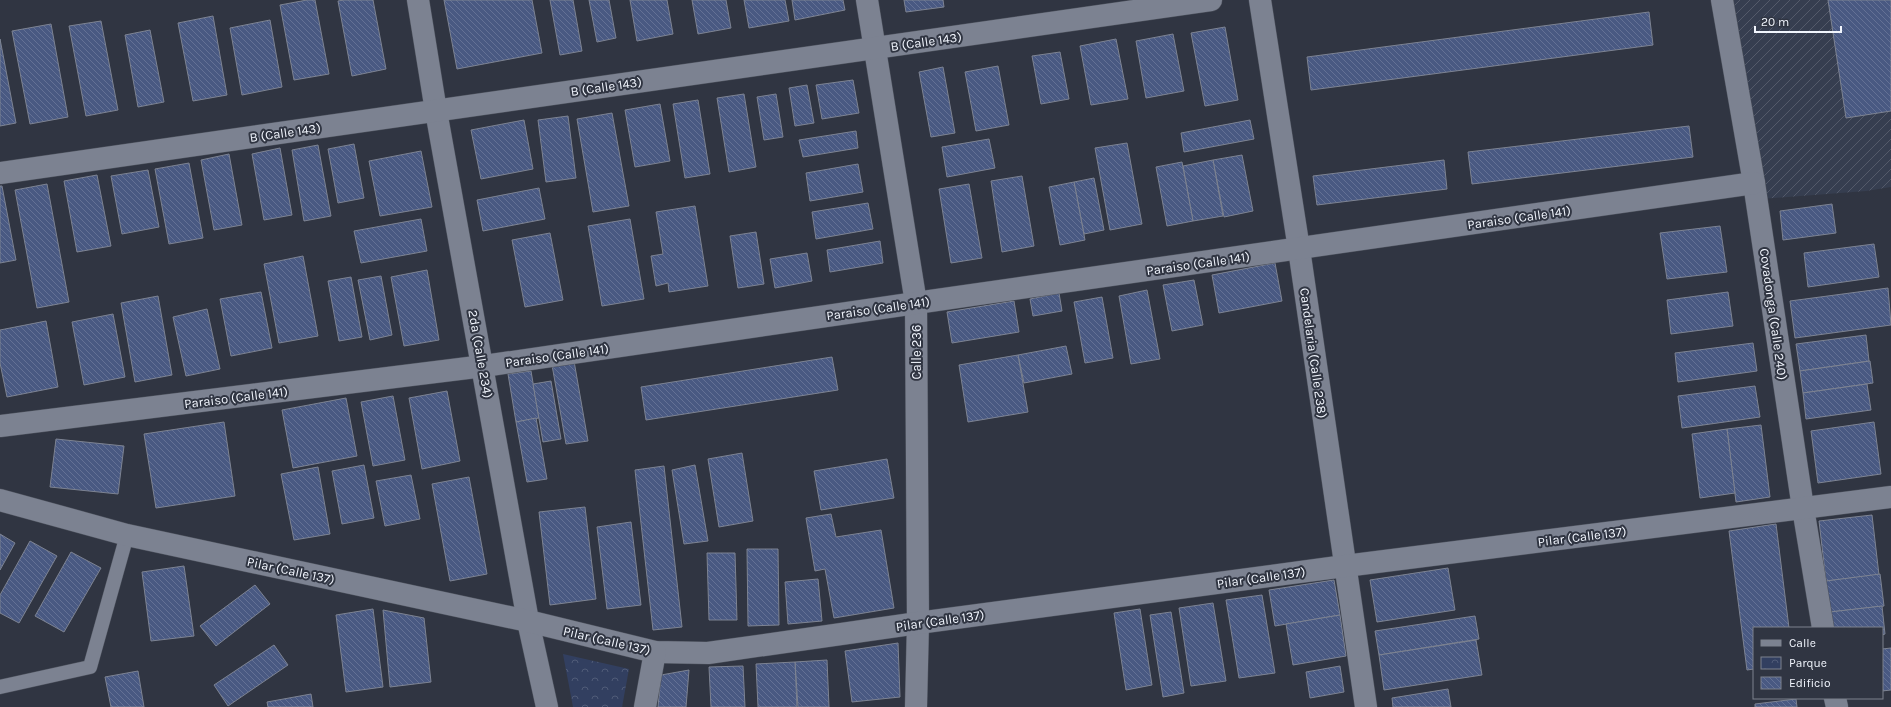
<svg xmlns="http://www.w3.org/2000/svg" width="1891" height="707" font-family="Karla,sans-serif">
  <defs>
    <pattern id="industrial-furrows" width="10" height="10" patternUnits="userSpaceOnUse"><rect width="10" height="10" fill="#363e50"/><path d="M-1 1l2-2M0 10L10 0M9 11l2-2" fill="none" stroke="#545a6a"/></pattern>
    <pattern id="park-crowns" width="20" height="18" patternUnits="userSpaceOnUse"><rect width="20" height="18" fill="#323f60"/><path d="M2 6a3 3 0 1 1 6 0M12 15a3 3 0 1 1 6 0" fill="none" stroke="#505b78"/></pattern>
    <pattern id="building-back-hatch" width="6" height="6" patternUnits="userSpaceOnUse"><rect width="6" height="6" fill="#495982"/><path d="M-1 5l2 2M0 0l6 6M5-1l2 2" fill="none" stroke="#647195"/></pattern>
  </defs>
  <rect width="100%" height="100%" fill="#303542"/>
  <!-- industrial -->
  <polygon fill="url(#industrial-furrows)" points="1731,0 1891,0 1891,187 1866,191 1760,199"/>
  <!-- park -->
  <polygon fill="url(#park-crowns)" points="563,654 629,669 622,707 573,707"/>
  <!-- building -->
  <g fill="url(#building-back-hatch)" stroke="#7d8392">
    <polygon points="307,0 315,0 329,74 294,80 280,5"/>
    <polygon points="344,0 373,0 386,69 352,76 338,1"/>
    <polygon points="444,0 532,0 542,53 457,69"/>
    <polygon points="550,0 573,0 582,51 560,55"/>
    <polygon points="589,0 609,0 616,38 597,42"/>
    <polygon points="630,0 667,0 673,34 637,41"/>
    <polygon points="692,0 726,0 731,28 698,34"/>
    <polygon points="744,0 785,0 789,21 749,28"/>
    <polygon points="792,0 843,0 845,10 795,20"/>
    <polygon points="904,0 943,0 944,7 906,12"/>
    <polygon points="1828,0 1891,0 1891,111 1846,118"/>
    <polygon points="1649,12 1653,45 1311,90 1307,57"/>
    <polygon points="213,16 227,95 193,101 178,23"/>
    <polygon points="270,20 282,87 242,95 230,28"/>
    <polygon points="101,21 118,110 86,116 69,26"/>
    <polygon points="51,24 68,117 30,124 12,31"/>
    <polygon points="1225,27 1238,100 1205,106 1191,33"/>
    <polygon points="150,30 164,102 138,107 125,35"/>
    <polygon points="1173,34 1184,91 1146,98 1136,41"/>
    <polygon points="0,39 16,123 0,126"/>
    <polygon points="1116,39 1128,99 1091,105 1080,46"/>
    <polygon points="1060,52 1069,99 1041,104 1032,56"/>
    <polygon points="998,66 1009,125 976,131 965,72"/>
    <polygon points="943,67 955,133 931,137 919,72"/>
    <polygon points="853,80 859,113 822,119 816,85"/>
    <polygon points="807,85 814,123 795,126 789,88"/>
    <polygon points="744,94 756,167 729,172 717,98"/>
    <polygon points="776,94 783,137 764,140 757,97"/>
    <polygon points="698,100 710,174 685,178 673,104"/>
    <polygon points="660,104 670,161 635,167 625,110"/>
    <polygon points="612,113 629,206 593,212 577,119"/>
    <polygon points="568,116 576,178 546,182 538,120"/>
    <polygon points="524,120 533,169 481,179 471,130"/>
    <polygon points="1250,120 1254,139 1184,152 1181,133"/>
    <polygon points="1689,126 1693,157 1472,184 1468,152"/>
    <polygon points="856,131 858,148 803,157 799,140"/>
    <polygon points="989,139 995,168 947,177 942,147"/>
    <polygon points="1127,143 1142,224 1110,230 1095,148"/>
    <polygon points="354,144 364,198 338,203 328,149"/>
    <polygon points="318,145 331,216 304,221 292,150"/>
    <polygon points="280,148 292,215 264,220 252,154"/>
    <polygon points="421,151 432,207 380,216 369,161"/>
    <polygon points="229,154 242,225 214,230 201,160"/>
    <polygon points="1242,155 1253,211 1224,217 1213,160"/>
    <polygon points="1213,160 1223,216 1193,221 1183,166"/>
    <polygon points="1444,160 1447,189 1317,205 1313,176"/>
    <polygon points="1182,162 1193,221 1167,226 1156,167"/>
    <polygon points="189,163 203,238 169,244 155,169"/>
    <polygon points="858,164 863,192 810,201 806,173"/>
    <polygon points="148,170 159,227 122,234 111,176"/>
    <polygon points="97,175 111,246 77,252 64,181"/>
    <polygon points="1022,176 1034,246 1002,252 991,181"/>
    <polygon points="1094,178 1104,230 1084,234 1074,182"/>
    <polygon points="1074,182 1085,240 1060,245 1049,187"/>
    <polygon points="47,184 69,302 37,308 15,190"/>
    <polygon points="969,184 982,258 951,263 939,189"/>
    <polygon points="0,186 2,186 16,260 0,263"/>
    <polygon points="539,188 545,219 483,231 477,200"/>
    <polygon points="868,203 873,229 816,239 812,212"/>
    <polygon points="1832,204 1836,233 1783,240 1780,211"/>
    <polygon points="695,206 708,286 669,292 668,283 656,286 651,256 663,254 656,212"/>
    <polygon points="421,219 427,251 361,263 354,231"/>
    <polygon points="630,219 644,299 602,306 588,226"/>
    <polygon points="1720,226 1727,272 1667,279 1660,233"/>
    <polygon points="756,232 764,284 738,288 730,236"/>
    <polygon points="550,233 563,300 525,307 512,240"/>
    <polygon points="880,241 883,263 830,272 827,250"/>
    <polygon points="1874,244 1879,277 1808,287 1804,253"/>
    <polygon points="807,253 812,281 775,288 770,259"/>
    <polygon points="303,256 318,336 279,343 264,264"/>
    <polygon points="1275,263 1282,301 1219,313 1212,275"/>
    <polygon points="427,270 439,340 404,346 391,277"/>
    <polygon points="381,276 392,335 370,340 358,280"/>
    <polygon points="351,277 362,337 339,341 328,281"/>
    <polygon points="1194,280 1203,325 1172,331 1163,285"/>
    <polygon points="1888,288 1891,325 1795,338 1790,301"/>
    <polygon points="1147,290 1160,359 1131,364 1119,296"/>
    <polygon points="261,292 272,348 231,356 220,299"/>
    <polygon points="1728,292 1733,326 1671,334 1667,300"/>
    <polygon points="1059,293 1062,311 1033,316 1030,299"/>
    <polygon points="158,296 172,375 135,382 121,303"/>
    <polygon points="1102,297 1113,358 1085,363 1074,302"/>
    <polygon points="1014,301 1019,332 952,343 947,312"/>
    <polygon points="207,309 220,369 186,376 173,317"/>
    <polygon points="113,314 125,377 84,385 72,322"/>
    <polygon points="46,321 58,387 7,397 0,363 0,330"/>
    <polygon points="1866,335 1869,361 1800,371 1796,344"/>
    <polygon points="1753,343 1757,371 1678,382 1675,353"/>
    <polygon points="1066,346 1072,374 1024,383 1018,355"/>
    <polygon points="1018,355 1028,412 968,422 959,365"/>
    <polygon points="832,357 838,390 646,420 641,387"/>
    <polygon points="574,361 588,441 566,444 552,365"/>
    <polygon points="1870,361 1873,383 1803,393 1800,371"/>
    <polygon points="531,371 539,418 516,422 508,374"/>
    <polygon points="551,381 561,439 543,442 533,384"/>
    <polygon points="1867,384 1871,410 1806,419 1803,393"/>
    <polygon points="1755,386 1760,417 1682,428 1678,396"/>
    <polygon points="447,391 460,461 422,469 409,398"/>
    <polygon points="393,396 405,460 373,466 361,402"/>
    <polygon points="346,398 357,456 293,468 282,410"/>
    <polygon points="536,418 547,479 527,482 516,422"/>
    <polygon points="224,422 235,496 156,508 144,434"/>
    <polygon points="1874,422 1881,474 1818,483 1811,431"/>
    <polygon points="1761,425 1770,497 1736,502 1727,429"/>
    <polygon points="1727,429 1735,493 1700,498 1692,434"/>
    <polygon points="56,439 124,446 118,494 50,487"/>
    <polygon points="742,453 753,521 719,527 708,459"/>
    <polygon points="887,459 894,498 821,510 814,471"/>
    <polygon points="364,465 374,518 342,524 332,471"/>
    <polygon points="695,465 708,541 684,544 672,470"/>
    <polygon points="664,466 682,627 653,630 635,470"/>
    <polygon points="318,467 330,534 294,540 281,474"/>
    <polygon points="411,475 420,519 385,526 376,481"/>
    <polygon points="469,477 487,574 450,581 432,484"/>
    <polygon points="585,507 596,599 550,605 539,512"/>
    <polygon points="831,514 836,537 881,530 894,608 834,618 825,569 815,571 806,518"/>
    <polygon points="1872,515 1879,575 1826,581 1819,521"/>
    <polygon points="631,522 641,605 607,609 597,527"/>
    <polygon points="1776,524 1789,628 1754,628 1754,669 1747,670 1729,531"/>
    <polygon points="0,534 15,543 0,570"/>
    <polygon points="30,541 57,556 19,623 0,613 0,595"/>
    <polygon points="747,549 778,549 779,625 748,626"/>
    <polygon points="71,552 101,568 64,632 35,616"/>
    <polygon points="707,553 735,553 737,620 709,620"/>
    <polygon points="184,566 194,636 151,641 142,572"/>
    <polygon points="1448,568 1455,610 1377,622 1370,580"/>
    <polygon points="1880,574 1884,606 1830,612 1826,581"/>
    <polygon points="818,579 822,621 788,624 785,582"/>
    <polygon points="1334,580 1340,615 1275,626 1269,590"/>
    <polygon points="255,585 270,604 216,646 200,626"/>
    <polygon points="1262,595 1275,673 1239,678 1226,600"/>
    <polygon points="1213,603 1226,681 1191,686 1179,608"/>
    <polygon points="1882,606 1885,634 1882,635 1882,628 1832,628 1830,612"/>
    <polygon points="373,609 383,687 346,692 336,615"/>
    <polygon points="1140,609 1152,685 1126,690 1114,613"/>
    <polygon points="383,610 424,618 431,682 390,687"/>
    <polygon points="1171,612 1184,693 1163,697 1150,615"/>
    <polygon points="1340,615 1346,656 1293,665 1286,624"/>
    <polygon points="1475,616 1479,639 1379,655 1375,631"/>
    <polygon points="1476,640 1482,675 1384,690 1379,655"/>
    <polygon points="898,643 900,697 852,702 845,651"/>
    <polygon points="274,645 288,665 228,706 214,685"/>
    <polygon points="1891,648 1891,690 1882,691 1882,649"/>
    <polygon points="827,660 829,707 798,707 795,662"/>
    <polygon points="795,662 797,707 758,707 756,664"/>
    <polygon points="743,666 745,707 711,707 709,667"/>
    <polygon points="1340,666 1344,692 1310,698 1306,672"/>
    <polygon points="689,670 686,707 658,707 661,675"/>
    <polygon points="138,671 144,707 111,707 105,677"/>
    <polygon points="1448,689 1451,707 1393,707 1392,698"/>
    <polygon points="311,694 313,707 268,707 267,702"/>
    <polygon points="1796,699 1797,707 1755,707 1755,704"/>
  </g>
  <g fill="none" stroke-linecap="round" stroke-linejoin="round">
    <defs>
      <polyline id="service" points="0,687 90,667 127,535"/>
      <g id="minor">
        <polyline points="418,0 436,111 528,621 547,707"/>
        <polyline points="867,0 916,303 918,623 916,707"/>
        <polyline points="1260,0 1299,249 1366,707"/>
        <polyline points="1722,0 1754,183 1803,508 1823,628"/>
        <polyline points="0,173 1211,0"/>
        <polyline points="0,426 484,366 916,303 1754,183"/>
        <polyline points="0,500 127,535 528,621 655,652 708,653 918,623 1345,566 1891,497"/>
        <polyline points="1835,698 1837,707"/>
        <polyline points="645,707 655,652"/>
      </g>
    </defs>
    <!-- service casing -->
    <use href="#service" stroke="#4c515c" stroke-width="15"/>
    <!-- minor casing -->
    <use href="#minor" stroke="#4c515c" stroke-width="23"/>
    <!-- service -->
    <use href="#service" stroke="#7c8291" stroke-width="14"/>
    <!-- minor -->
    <use href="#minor" stroke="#7c8291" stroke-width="22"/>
  </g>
  <g text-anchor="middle" stroke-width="4" stroke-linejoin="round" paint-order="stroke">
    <!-- street labels -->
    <g font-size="13" fill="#f1f5fd" stroke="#303542">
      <text transform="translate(926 41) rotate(-8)" y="5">B (Calle 143)</text>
      <text transform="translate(606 86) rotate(-8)" y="5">B (Calle 143)</text>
      <text transform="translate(285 132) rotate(-8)" y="5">B (Calle 143)</text>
      <text transform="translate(1519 217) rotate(-8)" y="5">Paraiso (Calle 141)</text>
      <text transform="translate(1198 263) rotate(-8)" y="5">Paraiso (Calle 141)</text>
      <text transform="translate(878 308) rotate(-8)" y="5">Paraiso (Calle 141)</text>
      <text transform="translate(1774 314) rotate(82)" y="5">Covadonga (Calle 240)</text>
      <text transform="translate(916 352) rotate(-90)" y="5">Calle 236</text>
      <text transform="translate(1314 353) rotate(82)" y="5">Candelaria (Calle 238)</text>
      <text transform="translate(481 354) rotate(80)" y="5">2da (Calle 234)</text>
      <text transform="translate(557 355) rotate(-8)" y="5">Paraiso (Calle 141)</text>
      <text transform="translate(236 397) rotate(-7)" y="5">Paraiso (Calle 141)</text>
      <text transform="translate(1582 536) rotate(-7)" y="5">Pilar (Calle 137)</text>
      <text transform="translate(291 570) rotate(12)" y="5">Pilar (Calle 137)</text>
      <text transform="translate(1261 577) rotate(-8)" y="5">Pilar (Calle 137)</text>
      <text transform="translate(940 620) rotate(-8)" y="5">Pilar (Calle 137)</text>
      <text transform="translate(607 640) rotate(13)" y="5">Pilar (Calle 137)</text>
    </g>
  </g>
  <!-- legend -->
  <rect x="1753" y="627" width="130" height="72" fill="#303542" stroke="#7d828d"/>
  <rect x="1761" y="640" width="20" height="6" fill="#7c8291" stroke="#7d828d"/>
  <text x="1789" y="647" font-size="12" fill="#f1f5fd">Calle</text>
  <rect x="1761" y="657" width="20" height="12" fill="url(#park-crowns)" stroke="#7d828d"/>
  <text x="1789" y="667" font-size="12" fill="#f1f5fd">Parque</text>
  <rect x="1761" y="677" width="20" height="12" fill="url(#building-back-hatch)" stroke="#7d828d"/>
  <text x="1789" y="687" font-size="12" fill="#f1f5fd">Edificio</text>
  <!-- scale -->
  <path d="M1755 26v6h86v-6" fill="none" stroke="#f1f5fd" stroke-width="2"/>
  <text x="1761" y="26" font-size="12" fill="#f1f5fd" stroke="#303542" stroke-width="3" paint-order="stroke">20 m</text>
</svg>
